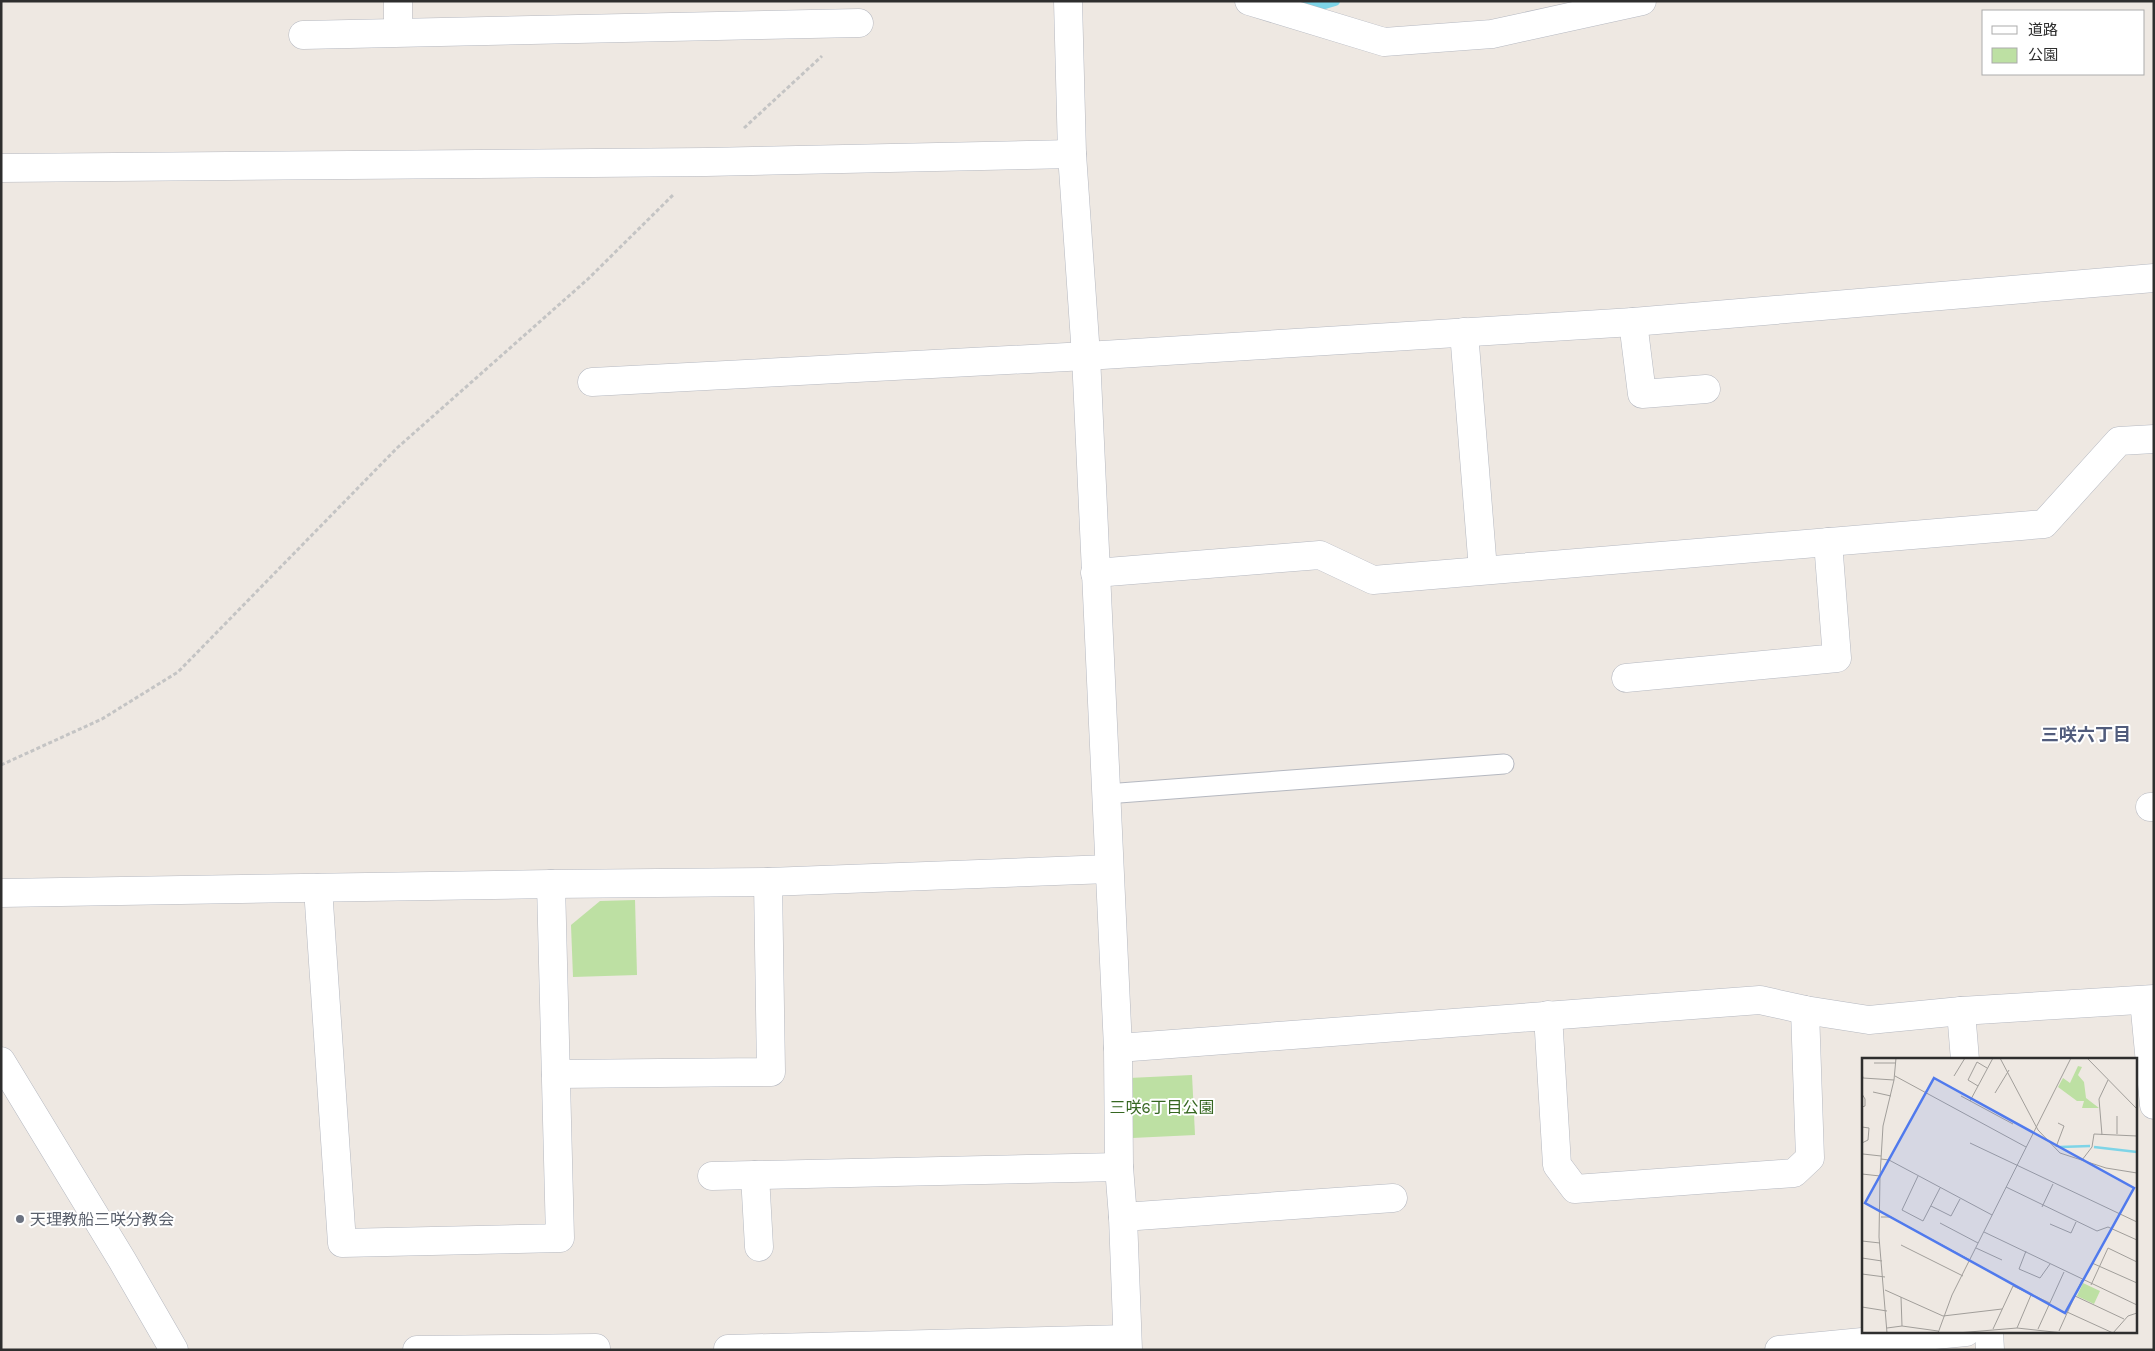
<svg xmlns="http://www.w3.org/2000/svg" width="2155" height="1351" font-family="Karla,'Noto Sans JP',sans-serif">
  <rect width="100%" height="100%" fill="#eee8e2"/>
  <!-- green -->
  <g fill="#bde0a3">
    <polygon points="635,900 637,975 573,977 571,925 600,901"/>
    <polygon points="1192,1075 1195,1135 1132,1138 1129,1078"/>
  </g>
  <g fill="none" stroke-linecap="round" stroke-linejoin="round">
    <!-- stream -->
    <polyline stroke="#7ed4e7" stroke-width="10" points="1301,1 1318,6 1335,1"/>
    <defs>
      <polyline id="lane" points="1106,794 1504,764"/>
      <g id="street">
        <polyline points="398,1 398,32"/>
        <polyline points="1068,1 1072,154 1086,356 1118,1048 1119,1167 1123,1217 1128,1350"/>
        <polyline points="1249,1 1384,42 1492,34 1642,1"/>
        <polyline points="303,35 859,23"/>
        <polyline points="1,168 706,162 1072,154"/>
        <polyline points="1633,322 1642,394 1706,389"/>
        <polyline points="1464,332 1483,570"/>
        <polyline points="592,382 1086,356 1633,322 2154,278"/>
        <polyline points="1095,573 1320,555 1373,580 2044,524 2119,441 2154,439"/>
        <polyline points="1626,678 1837,658 1828,542"/>
        <polyline points="2150,807 2154,807"/>
        <polyline points="318,888 342,1243 560,1238 551,884"/>
        <polyline points="1,893 551,884 768,882 1109,869"/>
        <polyline points="2144,1000 2154,1105"/>
        <polyline points="1961,1011 1965,1060"/>
        <polyline points="1548,1015 1557,1165 1575,1189 1794,1173 1810,1158 1805,1010"/>
        <polyline points="1118,1048 1760,1000 1805,1010 1869,1020 1961,1011 2154,999"/>
        <polyline points="1,1061 122,1260 174,1350"/>
        <polyline points="556,1074 771,1072 768,882"/>
        <polyline points="755,1175 759,1247"/>
        <polyline points="712,1176 1119,1167"/>
        <polyline points="1123,1217 1393,1198"/>
        <polyline points="1989,1332 1990,1350"/>
        <polyline points="728,1349 1127,1339"/>
        <polyline points="417,1350 596,1348"/>
        <polyline points="1779,1350 1966,1332"/>
      </g>
    </defs>
    <!-- lane casing -->
    <use href="#lane" stroke="#b5b8c0" stroke-width="21"/>
    <!-- street casing -->
    <use href="#street" stroke="#b5b8c0" stroke-width="29"/>
    <!-- path -->
    <g stroke="#c4c4c4" stroke-width="3" stroke-dasharray="4 2.5" stroke-linecap="butt">
      <polyline points="744,128 822,56"/>
      <polyline points="1,765 102,719 178,672 397,448 588,279 674,194"/>
    </g>
    <!-- lane -->
    <use href="#lane" stroke="#fff" stroke-width="19"/>
    <!-- street -->
    <use href="#street" stroke="#fff" stroke-width="28"/>
  </g>
  <!-- markers -->
  <circle fill="#6b7280" stroke="#fff" stroke-width="2" cx="20" cy="1219" r="5"/>
  <g text-anchor="middle" stroke-width="4" stroke-linejoin="round" paint-order="stroke">
    <!-- park labels -->
    <g font-size="16" fill="#366721" stroke="#fff">
      <text x="1162" y="1113">三咲6丁目公園</text>
    </g>
    <!-- worship labels -->
    <g font-size="16" fill="#5b616d" stroke="#fff" text-anchor="start">
      <text x="30" y="1225">天理教船三咲分教会</text>
    </g>
    <!-- neighbourhood labels -->
    <g font-size="18" font-weight="bold" fill="#515c7c" stroke="#fff">
      <text x="2086" y="741">三咲六丁目</text>
    </g>
  </g>
  <!-- overview -->
  <g transform="translate(1862 1058)">
    <rect width="275" height="275" fill="#eee8e2"/>
    <path d="M216 8 220 9 216 17 222 24 224 40 237 50H220L222 43H215L196 29 201 20 208 25ZM221 225 238 233 232 246 215 238Z" fill="#bde0a3"/>
    <path fill="none" stroke="#7ed4e7" stroke-width="2.5" d="M198 89 228 88M232 89 275 94"/>
    <path fill="none" stroke="#a19e9a" stroke-width="1" d="M138 0 176 72 198 95 244 110 275 115M225 0 275 51M12 5H34M0 15 1 20 32 22M33 18 164 89M92 18 103 0M116 28 106 22 115 4 125 10M11 34 29 38M133 35 147 12M0 36 3 41V48L0 49M99 38 151 66M108 43 131 0M0 69 7 70 6 82 0 85M255 76V58M240 77 237 41 246 22M108 85 275 164M194 89 202 68 196 65M1 96 19 98M19 101 27 102 130 157M220 102 230 89 232 76 275 78M0 116 18 118M56 118 40 152 61 163 78 130M144 129 235 173 246 169 275 182M69 148 89 158 98 141M180 149 191 126M19 159H29L58 175M78 165 116 185M188 166 209 175 214 164M122 174 275 247M71 182 108 202M0 183 18 185M39 187 101 218M114 190 140 202M164 193 157 211 178 220 188 206M0 200 20 203M230 205 275 225M0 216 23 219M229 227 246 190 275 204M23 232 81 258 140 251M213 238 262 261M39 239 40 268M0 249 25 253M205 254 251 275 266 258 275 255M25 270 40 268 76 273M155 270 169 237M131 271 151 228 188 245M176 271 202 214M197 273 220 222M25 275 17 179 18 118 21 68 32 22 34 0M76 275 90 237 209 0M95 275 155 270 201 275"/>
    <path fill="#507aed" fill-opacity="0.15" stroke="#507aed" stroke-width="2.5" d="M72 20 272 130 203 255 3 145Z"/>
    <rect width="275" height="275" fill="none" stroke="#2e2e2e" stroke-width="2.5"/>
  </g>
  <!-- border -->
  <rect width="2155" height="1351" fill="none" stroke="#2e2e2e" stroke-width="5"/>
  <!-- legend -->
  <rect x="1982" y="10" width="162" height="65" fill="#ffffff" stroke="#ababab"/>
  <rect x="1992" y="26" width="25" height="8" fill="#ffffff" stroke="#ababab"/>
  <text x="2028" y="35" font-size="15" fill="#2e2e2e">道路</text>
  <rect x="1992" y="48" width="25" height="15" fill="#bde0a3" stroke="#ababab"/>
  <text x="2028" y="60" font-size="15" fill="#2e2e2e">公園</text>
</svg>
